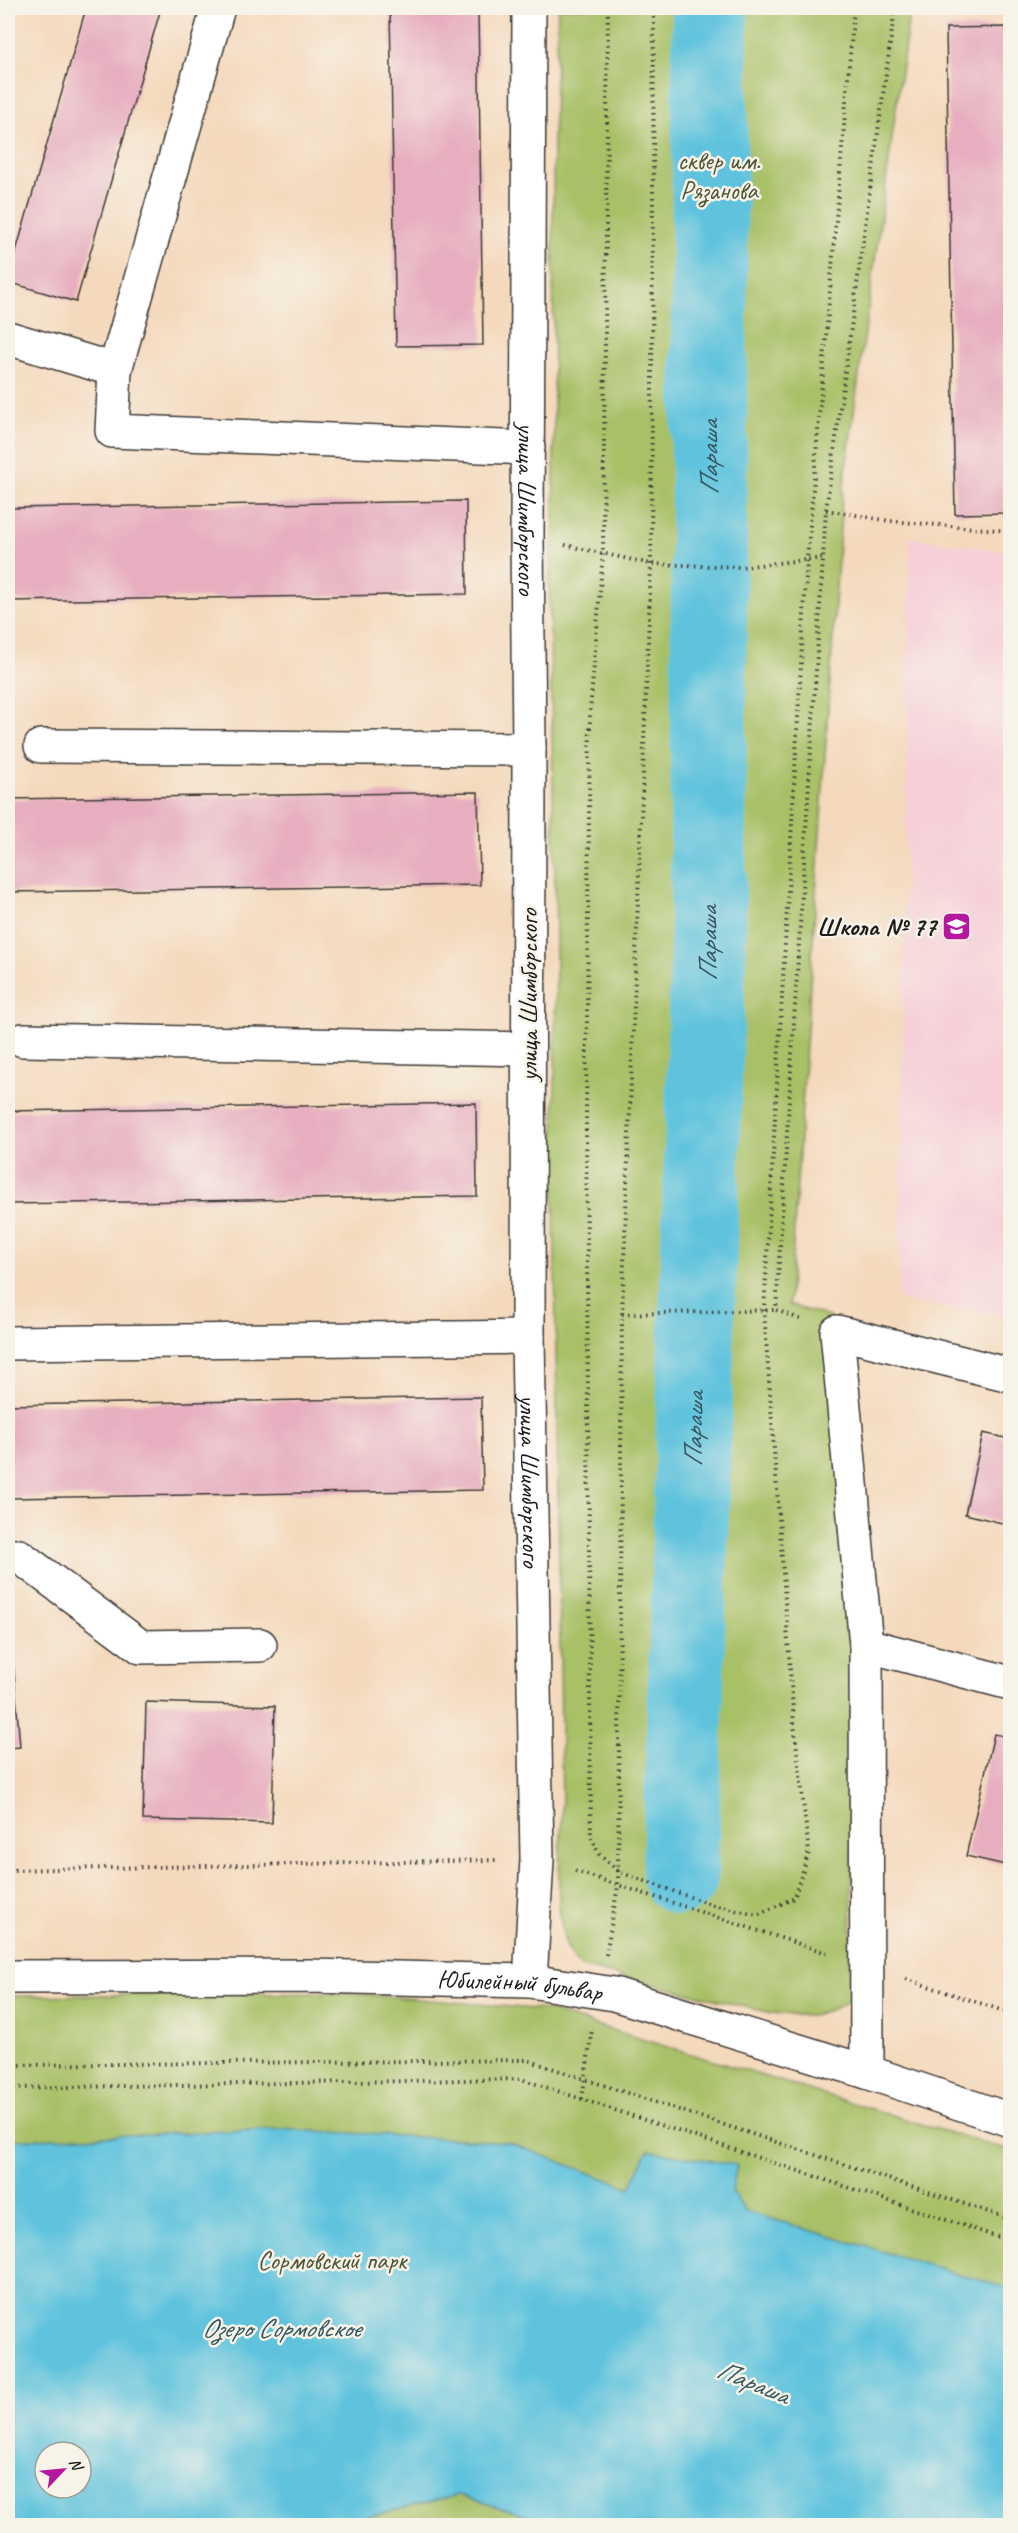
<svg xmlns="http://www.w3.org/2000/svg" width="1018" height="2533" font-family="Caveat,sans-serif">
  <rect width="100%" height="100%" fill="#f7f3e8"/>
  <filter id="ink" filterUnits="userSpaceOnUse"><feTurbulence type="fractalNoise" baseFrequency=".0167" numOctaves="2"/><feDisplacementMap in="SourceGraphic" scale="12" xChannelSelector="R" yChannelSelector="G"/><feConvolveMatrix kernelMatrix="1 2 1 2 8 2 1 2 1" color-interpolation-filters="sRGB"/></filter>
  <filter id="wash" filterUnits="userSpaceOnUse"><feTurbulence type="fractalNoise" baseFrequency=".008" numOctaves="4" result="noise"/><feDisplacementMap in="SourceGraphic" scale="24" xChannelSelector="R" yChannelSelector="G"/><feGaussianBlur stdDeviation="1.35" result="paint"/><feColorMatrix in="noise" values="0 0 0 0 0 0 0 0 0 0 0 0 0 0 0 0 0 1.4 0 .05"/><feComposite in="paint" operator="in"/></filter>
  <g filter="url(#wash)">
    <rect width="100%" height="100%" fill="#f4d9bc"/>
    <!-- built -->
    <polygon fill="#f6cfd8" points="910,538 1010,552 1010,1317 899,1300"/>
    <!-- green -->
    <g fill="#a8c066" stroke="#626e41" stroke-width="1.5" fill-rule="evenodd">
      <path d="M558 8H910L842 498 789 1305 830 1317 853 1643 851 2000 833 2009 809 2016 771 2013 582 1967C548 1945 561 1853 562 1816L554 1182 556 939 549 584 554 522 553 141Z"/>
      <path d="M348 1993 546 2010 1010 2151V2525H8V1996ZM45 2452H81V2488H45Z"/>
    </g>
    <!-- water -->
    <path fill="#5fc3dd" stroke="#3e707c" stroke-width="1.5" fill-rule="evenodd" d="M279 2129 507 2142 630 2188 648 2150 737 2165 732 2192 745 2211 1010 2289V2525H557L459 2495 334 2525H8V2140ZM45 2452H81V2488H45Z"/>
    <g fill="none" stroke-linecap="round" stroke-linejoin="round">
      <!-- river -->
      <path stroke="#5fc3dd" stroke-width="76" id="s1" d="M680 1877 708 954 710 8"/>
    </g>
    <g id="blocks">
      <!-- building -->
      <g fill="#e7aec0">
        <polygon points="86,8 161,8 76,302 8,282 8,279"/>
        <polygon points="390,8 478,8 483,345 396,346"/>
        <polygon points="1010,27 1010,513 955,514 946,28"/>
        <polygon points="466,501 467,594 8,601 8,508"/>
        <polygon points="478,792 480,885 8,892 8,799"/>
        <polygon points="476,1103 477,1196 8,1204 8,1111"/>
        <polygon points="481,1397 483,1490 10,1498 8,1405"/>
        <polygon points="983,1433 1010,1439 1010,1525 965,1514"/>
        <polygon points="8,1634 11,1634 20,1747 8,1748"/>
        <polygon points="146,1702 275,1706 272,1823 143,1820"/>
        <polygon points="994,1734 1010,1737 1010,1866 966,1856"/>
      </g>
    </g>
  </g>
  <g filter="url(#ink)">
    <use href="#blocks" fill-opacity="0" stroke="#3c3834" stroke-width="1.5"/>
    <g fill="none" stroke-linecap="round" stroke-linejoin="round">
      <defs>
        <g id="minor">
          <path id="s2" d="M529 8 527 537 529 749 528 1337 537 1859 530 1981"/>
          <polyline points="8,338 115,370 112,431 528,448"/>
          <polyline points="115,370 218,8"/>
          <polyline points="41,746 529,749"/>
          <polyline points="23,1040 528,1049"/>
          <polyline points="8,1343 528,1337"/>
          <polyline points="8,1556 19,1556 141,1647 260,1645"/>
          <polyline points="866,1645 1010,1683"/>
          <path id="s3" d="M8 1977 309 1976 530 1981 614 1994 867 2072 1010 2120"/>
          <polyline points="867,2072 866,1645 837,1332 1010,1375"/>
        </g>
      </defs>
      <!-- minor casing -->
      <use href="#minor" stroke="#3c3834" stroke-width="36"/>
      <!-- path -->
      <g stroke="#3c3834" stroke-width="4" stroke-dasharray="1.5 4.5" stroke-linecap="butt">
        <polyline points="608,8 603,553 590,712 586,1115 591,1836 599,1854 619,1872 713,1905 757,1915 794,1898 809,1852 794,1724 764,1311 807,560 854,8"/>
        <polyline points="826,510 890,521 1010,531"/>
        <polyline points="565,545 651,564 741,567 823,558"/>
        <polyline points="800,1319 776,1310 826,510 895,8"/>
        <polyline points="8,1870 497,1860"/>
        <polyline points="575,1871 827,1953"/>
        <polyline points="606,1955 618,1885 622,1314 651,564 654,8"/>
        <polyline points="906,1979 1010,2013"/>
        <polyline points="8,2065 527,2060 1010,2219"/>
        <polyline points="8,2088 521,2079 1010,2241"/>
        <polyline points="582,2099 592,2030"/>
      </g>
      <!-- minor -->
      <use href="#minor" stroke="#fff" stroke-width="33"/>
      <!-- path-bridge -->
      <polyline stroke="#3c3834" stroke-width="4" stroke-dasharray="1.5 4.5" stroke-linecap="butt" points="622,1314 776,1310"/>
    </g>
  </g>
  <!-- icons -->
  <defs>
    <symbol id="school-square" viewBox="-11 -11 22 22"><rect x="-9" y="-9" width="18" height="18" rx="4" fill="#b5179e" stroke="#f7f3e8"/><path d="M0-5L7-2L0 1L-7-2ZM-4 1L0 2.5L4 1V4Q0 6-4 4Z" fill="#fff"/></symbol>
  </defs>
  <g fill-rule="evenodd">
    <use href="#school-square" x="940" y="910" width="33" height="33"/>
  </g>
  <g text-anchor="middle" stroke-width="5" stroke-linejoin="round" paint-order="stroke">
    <!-- park labels -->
    <g font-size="26" fill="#4d5536" stroke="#f7f3e8">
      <text x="719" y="169">сквер им.<tspan x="719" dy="30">Рязанова</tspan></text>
      <text x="332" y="2269">Сормовский парк</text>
    </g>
    <!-- street labels -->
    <g font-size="26" fill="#1c1c1c" stroke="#f7f3e8">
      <text dy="9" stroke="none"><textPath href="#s2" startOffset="501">улица Шимборского</textPath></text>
      <text transform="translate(528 995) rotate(-90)" y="9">улица Шимборского</text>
      <text dy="9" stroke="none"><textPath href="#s2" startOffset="1473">улица Шимборского</textPath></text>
      <text dy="9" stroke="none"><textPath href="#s3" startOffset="512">Юбилейный бульвар</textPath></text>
    </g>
    <!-- poi labels -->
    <g font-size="26" font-weight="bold" fill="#1c1c1c" stroke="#f7f3e8" text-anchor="end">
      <text x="936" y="935">Школа № 77</text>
    </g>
    <!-- water labels -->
    <g font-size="27" font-style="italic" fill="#335660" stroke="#f7f3e8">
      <text dy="9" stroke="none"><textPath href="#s1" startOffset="1420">Параша</textPath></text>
      <text dy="9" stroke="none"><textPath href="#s1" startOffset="934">Параша</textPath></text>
      <text dy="9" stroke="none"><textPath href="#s1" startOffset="448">Параша</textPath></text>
      <text x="281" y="2337">Озеро Сормовское</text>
      <text transform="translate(753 2382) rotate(22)" y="9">Параша</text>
    </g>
  </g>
  <!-- margin -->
  <rect width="1018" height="2533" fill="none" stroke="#f7f3e8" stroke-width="30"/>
  <!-- north arrow -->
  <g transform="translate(63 2470) rotate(64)"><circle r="28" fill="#f7f3e8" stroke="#9f9d96" stroke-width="1.5"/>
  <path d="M0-4.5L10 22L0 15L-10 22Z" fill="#b5179e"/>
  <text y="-9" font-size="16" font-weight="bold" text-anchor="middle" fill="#1c1c1c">N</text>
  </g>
</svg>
